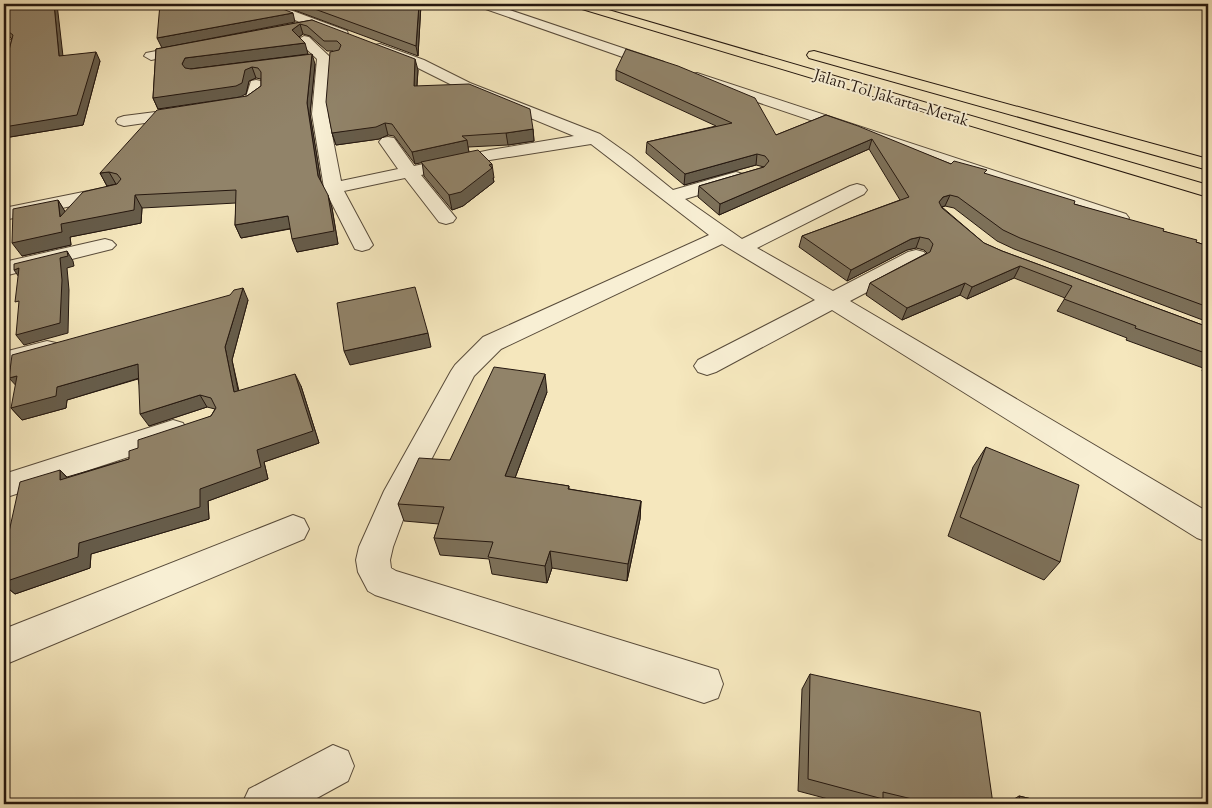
<svg xmlns="http://www.w3.org/2000/svg" width="1212" height="808" font-family="'Sorts Mill Goudy',serif">
  <rect width="100%" height="100%" fill="#f5e7bd"/>
  <filter id="stains"><feTurbulence type="fractalNoise" baseFrequency=".004" numOctaves="4"/><feColorMatrix values="0 0 0 0 .2 0 0 0 0 .09 0 0 0 0 .02 0 0 0 .5 -.17"/></filter>
  <radialGradient id="worn" r=".72"><stop offset=".6" stop-color="#630" stop-opacity="0"/><stop offset="1" stop-color="#630" stop-opacity=".3"/></radialGradient>
  <g fill="none" stroke-linecap="round" stroke-linejoin="round">
    <defs>
      <g id="minor">
        <polygon points="258,4 274,4 347,31 348,34 347,37 337,37 260,6"/>
        <polygon points="475,4 492,4 664,62 666,65 664,68 654,68 477,6"/>
        <polygon points="304,36 309,37 331,58 328,114 341,181 398,169 379,142 382,138 388,137 394,138 414,166 490,150 574,136 460,89 414,66 375,51 373,48 375,45 380,44 424,60 470,83 600,134 631,156 673,190 736,172 743,174 745,178 743,182 685,199 742,239 850,186 857,184 864,186 867,190 864,194 757,248 833,291 908,252 916,250 924,252 927,257 924,262 850,301 1208,512 1208,542 1197,538 832,310 716,372 707,375 698,372 694,366 698,360 815,300 722,244 501,349 474,376 410,501 393,547 390,560 391,568 396,571 718,670 723,684 718,698 704,703 375,595 368,591 358,572 356,560 359,547 384,491 451,371 455,365 483,337 709,235 591,144 490,160 421,175 456,218 453,222 446,224 439,222 405,178 344,191 373,245 369,249 362,251 355,249 324,188 312,114 317,59 297,40"/>
        <polygon points="9,39 16,43 11,62 4,66 4,41"/>
        <polygon points="192,44 199,48 197,51 151,60 144,56 146,53"/>
        <polygon points="697,73 1126,214 1129,218 1126,222 1119,224 1112,222 692,80 690,77 692,74"/>
        <path d="M256 80 261 81 263 84 258 102C248 108 233 112 221 109L219 106 221 103 246 97 251 81Z"/>
        <polygon points="187,108 193,110 195,113 193,116 124,126 118,124 116,121 118,118 124,116"/>
        <polygon points="113,186 120,188 123,192 120,196 4,220 4,208"/>
        <polygon points="105,239 112,241 116,245 112,249 4,276 4,262"/>
        <polygon points="47,341 56,343 60,349 56,355 4,370 4,352"/>
        <polygon points="173,420 183,423 187,431 183,439 4,498 4,474"/>
        <polygon points="293,515 304,519 309,529 304,539 4,665 4,629"/>
        <polygon points="333,745 348,751 354,766 348,781 306,804 242,804 249,789"/>
      </g>
      <g id="highway">
        <polygon points="570,4 588,4 1208,185 1208,197 572,6"/>
        <polygon points="814,51 1208,159 1208,170 809,58 807,55 809,52"/>
      </g>
    </defs>
    <!-- minor casing -->
    <use href="#minor" stroke="#584b3a" stroke-width="2"/>
    <!-- highway casing -->
    <use href="#highway" stroke="#24170f" stroke-width="2"/>
    <!-- minor -->
    <use href="#minor" fill="#f8efd4" fill-rule="evenodd"/>
    <!-- highway -->
    <use href="#highway" fill="#f5e7bd" fill-rule="evenodd"/>
  </g>
  <!-- wall -->
  <g fill="#7d715a" stroke="#24170f">
    <polygon points="4,4 63,56 100,61 83,125 4,138 4,56 8,54 12,39 10,37 4,40"/>
    <polygon points="278,4 421,4 418,56"/>
    <polygon points="312,20 418,70 417,86 533,129 534,141 508,145 468,147 469,152 494,178 493,178 494,182 463,206 452,210 424,176 422,162 415,164 394,136 388,135 379,139 336,145 332,133 333,51 327,51 310,36 303,34 299,37 308,54 204,67 315,64 310,114 321,182 332,208 338,244 297,252 290,229 241,238 235,225 236,203 142,208 141,223 70,237 71,245 22,256 58,200 65,212 117,185 107,186 100,173 247,96 261,86 261,79 256,78 249,81 246,94 158,109 153,98 156,49"/>
    <polygon points="616,70 776,135 826,115 951,164 985,174 1074,204 1163,231 1208,246 1208,322 1014,249 997,241 954,208 945,206 942,207 984,243 1002,251 1208,327 1208,373 1202,371 1203,368 1126,340 1127,338 1057,311 1065,298 1014,278 967,299 960,295 902,320 866,295 870,283 927,253 924,250 916,248 907,250 847,281 799,247 802,236 900,200 869,149 719,215 698,197 699,186 764,167 756,165 684,185 646,153 647,142 716,126 616,80"/>
    <polygon points="248,300 232,360 239,391 301,386 319,443 264,462 268,479 208,501 209,519 91,554 90,568 15,594 4,585 4,562 60,470 67,477 129,459 138,448 211,416 215,409 207,407 149,426 138,379 67,400 66,408 22,420 11,408"/>
    <polygon points="547,392 515,478 569,486 569,489 641,501 640,519 627,581 552,568 547,583 492,574 489,559 440,555 434,538 439,524 404,521 398,504 450,460"/>
    <polygon points="986,447 1060,562 1044,580 948,536 973,467"/>
    <polygon points="810,674 993,804 847,804 798,791 802,689"/>
    <polygon points="1019,796 1053,804 1006,804"/>
  </g>
  <!-- shaded-wall -->
  <g fill="#665c4a" stroke="#24170f">
    <polygon points="54,4 57,4 64,65 59,56"/>
    <polygon points="419,4 421,4 418,56 416,46"/>
    <polygon points="293,13 295,22 162,48 157,38"/>
    <polygon points="300,24 303,34 295,40 292,30"/>
    <polygon points="5,29 10,37 4,40 4,30"/>
    <polygon points="305,43 308,54 190,69 186,75 182,64 185,58"/>
    <polygon points="96,52 100,61 83,125 4,138 4,127"/>
    <polygon points="312,54 315,64 310,114 322,188 318,176 307,103"/>
    <polygon points="415,59 418,70 416,97 414,86"/>
    <polygon points="252,67 256,78 249,81 246,94 240,97 158,109 153,98"/>
    <polygon points="385,123 388,135 379,139 336,145 332,133"/>
    <polygon points="533,129 534,141 508,145 506,133"/>
    <polygon points="872,139 869,149 719,215 720,204"/>
    <polygon points="467,140 469,153 415,164 412,152"/>
    <polygon points="757,154 756,165 684,185 685,174"/>
    <polygon points="492,164 494,178 493,178 494,182 463,206 452,210 449,195 489,165"/>
    <polygon points="109,172 116,184 107,186 100,173"/>
    <polygon points="135,195 142,208 141,223 70,237 71,245 22,256 12,243 61,224 58,200 66,213"/>
    <polygon points="328,195 332,208 338,244 297,252 292,239"/>
    <polygon points="950,195 945,206 938,208 939,202 943,197"/>
    <polygon points="288,216 293,228 241,238 235,225"/>
    <polygon points="920,237 916,248 907,250 847,281 851,270 911,239"/>
    <polygon points="67,251 73,261 74,266 67,268 69,290 68,333 24,345 16,335 60,258"/>
    <polygon points="1020,266 1014,278 967,299 972,287"/>
    <polygon points="19,268 21,280 14,270"/>
    <polygon points="965,283 960,295 902,320 907,308"/>
    <polygon points="243,288 248,300 232,360 241,405 234,392 225,347"/>
    <polygon points="428,333 431,347 350,365 344,351"/>
    <polygon points="138,364 146,376 67,400 66,408 22,420 11,408 57,387"/>
    <polygon points="295,374 301,386 319,443 264,462 268,479 208,501 209,519 91,554 90,568 15,594 4,585 4,582 79,543 200,489 257,450"/>
    <polygon points="545,374 547,392 509,494 505,476"/>
    <polygon points="17,376 20,390 9,378"/>
    <polygon points="200,395 207,407 149,426 140,414"/>
    <polygon points="60,470 71,482 60,480"/>
    <polygon points="641,501 640,519 627,581 628,564"/>
    <polygon points="550,551 552,568 547,583 545,566"/>
  </g>
  <!-- building -->
  <g fill="#918369" stroke="#24170f">
    <polygon points="4,4 54,4 59,56 96,52 77,115 4,127 4,56 8,54 13,35 5,29 4,30"/>
    <polygon points="160,4 270,4 293,13 157,38"/>
    <polygon points="301,4 419,4 416,46"/>
    <polygon points="312,20 415,59 414,86 469,84 530,109 533,129 506,133 462,136 467,140 412,152 392,124 385,123 376,127 332,133 326,102 330,52 339,50 341,45 337,41 324,41 307,26 300,24 292,30 305,43 185,58 182,64 185,68 191,69 312,54 307,103 318,176 328,195 334,231 292,239 288,216 235,225 236,190 135,195 134,210 61,224 62,232 12,243 13,209 58,200 60,217 83,192 117,184 121,179 117,174 109,172 100,173 157,110 247,96 261,86 261,72 258,68 252,67 245,70 242,83 236,86 153,98 156,49"/>
    <polygon points="626,49 678,66 755,98 776,135 826,115 858,126 951,164 954,161 987,170 984,173 1075,201 1074,204 1164,229 1163,231 1197,240 1196,242 1208,246 1208,307 1020,238 1003,230 958,197 950,195 943,197 939,202 942,208 984,243 1002,251 1208,327 1208,354 1135,328 1136,326 1064,299 1072,286 1020,266 972,287 965,283 907,308 870,283 930,252 933,244 929,239 920,237 911,239 851,270 802,236 909,197 872,139 720,204 699,186 764,167 769,161 765,156 757,154 685,174 647,142 732,123 616,70"/>
    <polygon points="478,150 492,164 489,165 492,168 461,192 449,195 421,162"/>
    <polygon points="67,251 68,256 60,258 62,280 60,323 16,335 19,301 15,302 19,268 14,270 14,264"/>
    <polygon points="415,287 428,333 344,351 337,303"/>
    <polygon points="243,288 225,347 234,392 295,374 313,431 257,450 261,467 200,489 200,507 79,543 78,557 4,582 4,562 7,541 20,482 60,470 60,480 129,459 129,451 138,448 138,440 211,416 216,408 211,398 200,395 140,414 138,364 57,387 56,396 11,408 17,376 9,378 12,355 230,295 234,290"/>
    <polygon points="494,367 545,374 505,476 569,486 568,489 641,501 628,564 550,551 545,566 488,557 493,542 434,538 444,507 398,504 419,458 450,460"/>
    <polygon points="986,447 1079,485 1060,562 960,517"/>
    <polygon points="810,674 980,712 993,804 933,804 883,792 883,799 808,779"/>
    <polygon points="1019,796 1053,804 1021,804"/>
  </g>
  <g text-anchor="middle" stroke-width="4" stroke-linejoin="round" paint-order="stroke">
    <!-- far-street labels -->
    <g font-size="16" fill="#24170f" stroke="#f8efd4">
      <text transform="translate(892 97) rotate(17)" y="6">Jalan Tol Jakarta–Merak</text>
    </g>
  </g>
  <!-- margin -->
  <rect width="1212" height="808" fill="none" stroke="#f5e7bd" stroke-width="20"/>
  <rect x="5" y="5" width="1202" height="798" fill="none" stroke="#24170f" stroke-width="2.5"/>
  <rect x="10" y="10" width="1192" height="788" fill="none" stroke="#24170f"/>
  <rect width="100%" height="100%" filter="url(#stains)"/>
  <rect width="100%" height="100%" fill="url(#worn)"/>
</svg>
